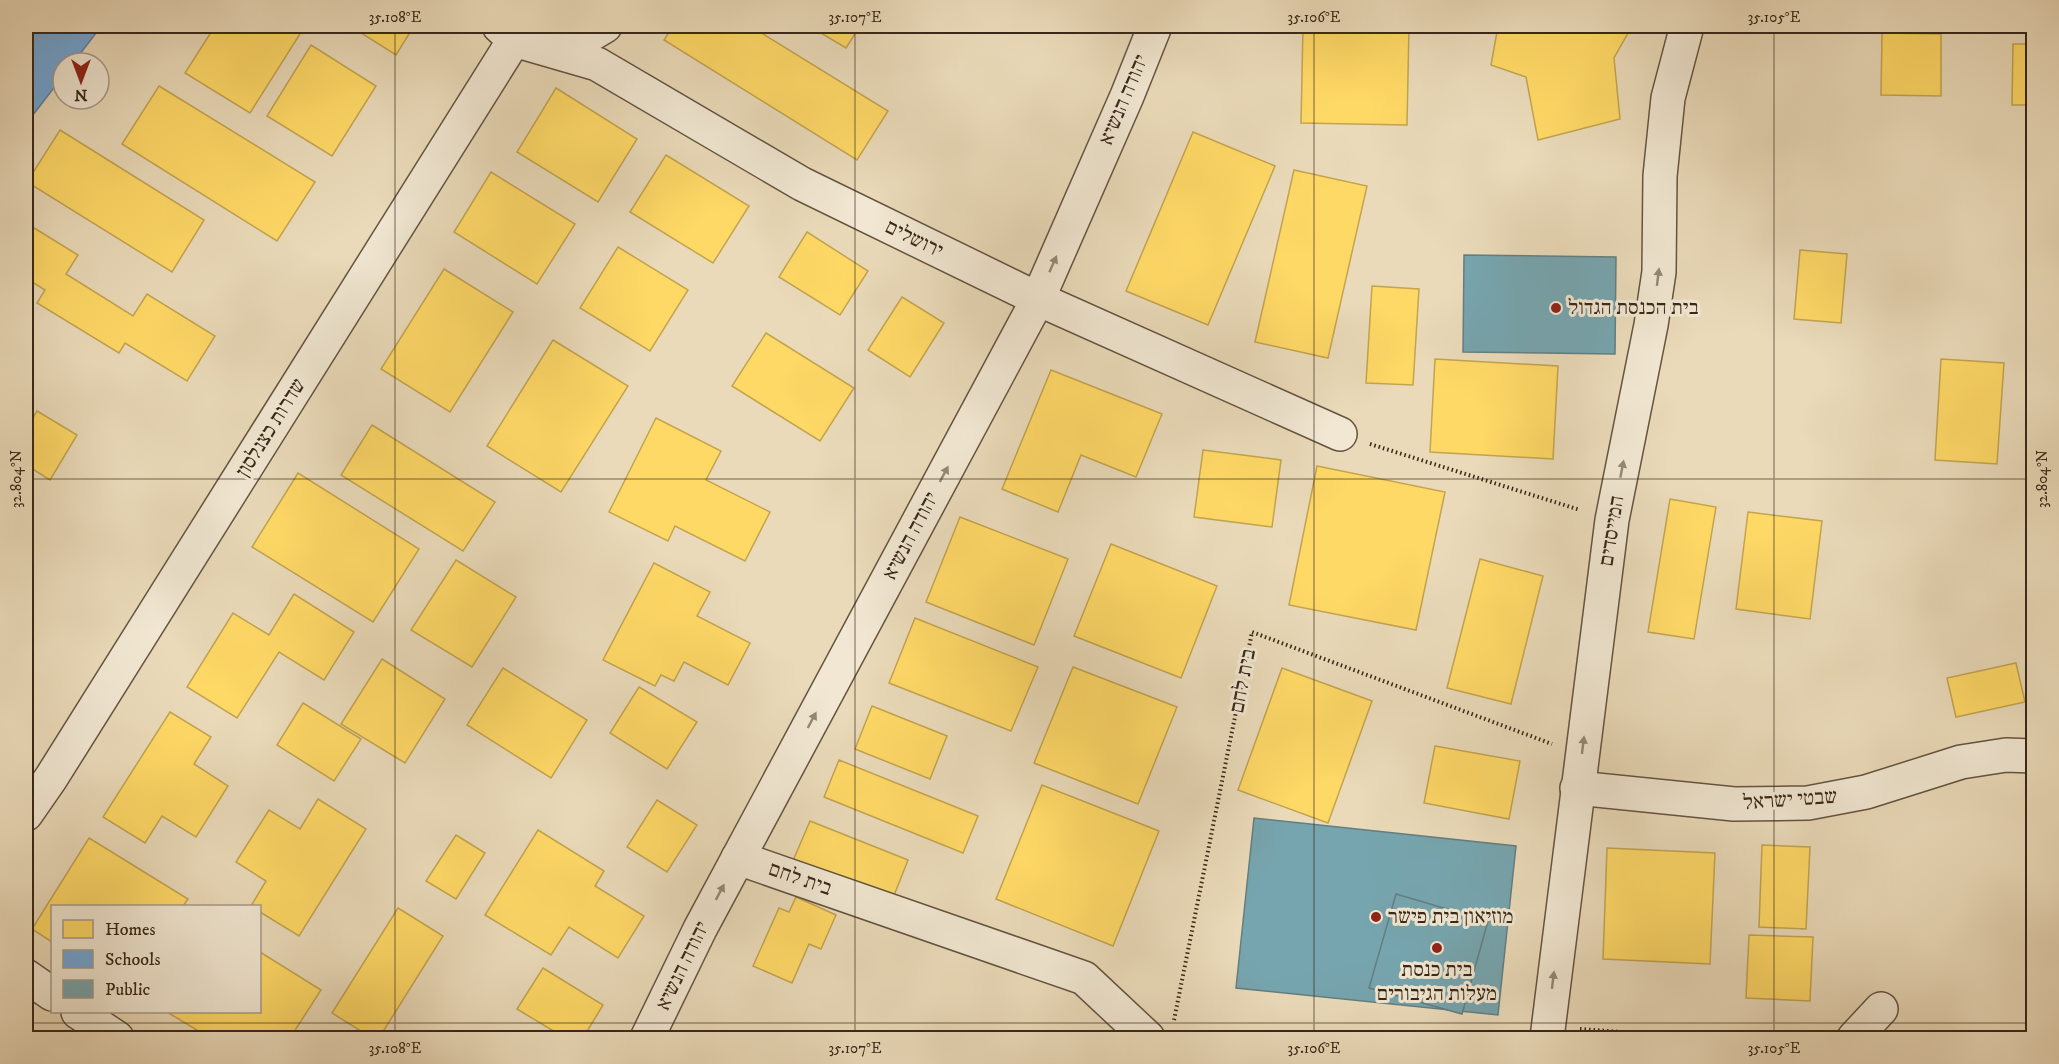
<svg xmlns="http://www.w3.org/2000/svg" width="2059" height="1064" font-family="'IM FELL DW Pica','Frank Ruhl Libre',serif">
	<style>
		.homes { fill: #ffd966; stroke: #c3a44f; stroke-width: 1.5 }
		.schools { fill: #6fa8dc; stroke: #5e81a1; stroke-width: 1.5 }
		.public { fill: #76a5af; stroke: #637f82; stroke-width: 1.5 }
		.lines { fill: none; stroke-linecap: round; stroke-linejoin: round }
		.minor-casing { stroke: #645440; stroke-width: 36 }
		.path { stroke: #382718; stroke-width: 4; stroke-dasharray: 1.5 3; stroke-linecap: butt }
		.minor { stroke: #f1e7d2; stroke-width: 33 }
		.oneway { fill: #948775 }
		.ticks { fill: none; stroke: #382718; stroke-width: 1.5; stroke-opacity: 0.45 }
		.poi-dot { fill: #8f2418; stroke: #f1e7d2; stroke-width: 2 }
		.labels { text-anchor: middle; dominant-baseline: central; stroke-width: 6; stroke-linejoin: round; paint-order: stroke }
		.street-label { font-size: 21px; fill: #382718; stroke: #f1e7d2 }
		.poi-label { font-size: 21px; fill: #382718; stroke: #f1e7d2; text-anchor: start }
		.neatline { fill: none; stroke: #382718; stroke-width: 2 }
		.ticks-label { font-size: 15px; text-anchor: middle; fill: #382718 }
	</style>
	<rect width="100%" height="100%" fill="#eadab9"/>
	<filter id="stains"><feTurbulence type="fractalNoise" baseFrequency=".00333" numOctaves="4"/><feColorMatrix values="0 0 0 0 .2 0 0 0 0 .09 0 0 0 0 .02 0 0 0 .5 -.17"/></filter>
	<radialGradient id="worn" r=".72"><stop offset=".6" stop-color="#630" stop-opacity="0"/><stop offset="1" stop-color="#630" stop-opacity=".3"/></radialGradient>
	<g class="homes">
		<polygon points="215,26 305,26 250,113 185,73"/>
		<polygon points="350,26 414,26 396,55"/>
		<polygon points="673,26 750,26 888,111 857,160 664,40"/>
		<polygon points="809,26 860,26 846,48"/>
		<polygon points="1303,26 1409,26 1407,125 1301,123"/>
		<polygon points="1498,26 1632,26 1614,58 1620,119 1538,140 1526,77 1491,65"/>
		<polygon points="1882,33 1941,34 1941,96 1881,95"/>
		<polygon points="2013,44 2034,44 2034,105 2012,105"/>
		<polygon points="311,45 376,86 332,156 267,116"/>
		<polygon points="159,86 315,182 277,241 122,144"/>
		<polygon points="556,88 637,139 598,202 517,152"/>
		<polygon points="60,130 204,220 172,272 27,182"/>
		<polygon points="1193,132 1275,166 1208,325 1126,291"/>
		<polygon points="666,155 749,206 713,263 630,212"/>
		<polygon points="1294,170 1367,186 1328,358 1255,342"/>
		<polygon points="491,172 575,224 537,284 454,232"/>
		<polygon points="26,223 78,255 66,274 133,316 147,294 215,336 187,381 125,343 119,353 37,303 45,290 26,278"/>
		<polygon points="807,232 868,271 840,315 779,277"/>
		<polygon points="618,247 688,290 650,351 580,308"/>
		<polygon points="1800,250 1847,254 1841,323 1794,319"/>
		<polygon points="444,269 513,312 450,412 381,369"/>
		<polygon points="1372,286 1419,289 1413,385 1366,383"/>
		<polygon points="902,297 944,323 910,377 868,350"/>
		<polygon points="766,333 854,388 820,441 732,386"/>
		<polygon points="553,340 628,386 561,492 487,446"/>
		<polygon points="1435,359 1558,366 1553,459 1430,452"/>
		<polygon points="1941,359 2004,363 1997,464 1935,460"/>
		<polygon points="1051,370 1162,414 1136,477 1081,455 1058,512 1002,489"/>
		<polygon points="37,411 77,435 50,480 28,466 26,470 26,429"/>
		<polygon points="656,418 721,451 706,480 770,512 745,561 675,526 668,541 609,512"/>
		<polygon points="372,425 495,502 463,551 341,475"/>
		<polygon points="1203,450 1281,460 1272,527 1194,517"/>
		<polygon points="1317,466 1445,492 1416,630 1289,605"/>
		<polygon points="298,473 419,549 373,622 252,547"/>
		<polygon points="1670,499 1716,507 1694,639 1648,632"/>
		<polygon points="1748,512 1822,521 1810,619 1736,609"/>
		<polygon points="960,517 1068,559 1034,645 926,602"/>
		<polygon points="1111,544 1217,586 1181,678 1074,636"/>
		<polygon points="1480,559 1543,576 1511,704 1447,688"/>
		<polygon points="456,560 516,597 472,667 411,630"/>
		<polygon points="654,563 710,592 697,616 750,643 728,685 684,662 674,681 661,675 655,686 603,660"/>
		<polygon points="294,594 354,632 324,680 279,652 237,718 187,687 233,613 269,635"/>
		<polygon points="915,618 1038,667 1011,731 889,683"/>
		<polygon points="382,659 445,699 405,763 341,724"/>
		<polygon points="2016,663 2025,702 1956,717 1947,678"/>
		<polygon points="1073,667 1177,707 1138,804 1034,763"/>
		<polygon points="503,668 587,720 551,778 467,725"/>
		<polygon points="1282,668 1372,701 1328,823 1238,790"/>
		<polygon points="639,687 697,722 667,769 610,733"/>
		<polygon points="303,703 361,739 334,781 277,745"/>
		<polygon points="872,706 947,736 930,779 855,749"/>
		<polygon points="170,712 211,737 194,764 228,786 196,837 162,816 145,843 103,817"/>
		<polygon points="1435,746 1520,761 1509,819 1424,803"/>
		<polygon points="839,760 978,816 963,853 824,797"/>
		<polygon points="2030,769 2034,770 2034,837 2027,837"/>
		<polygon points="1042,785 1159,831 1113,946 996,899"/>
		<polygon points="318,799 366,829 299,936 260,912 260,906 251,906 266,881 236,862 269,810 300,829"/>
		<polygon points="657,800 697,825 667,872 627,847"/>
		<polygon points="810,821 908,860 891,903 792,863"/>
		<polygon points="538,830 604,871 595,886 644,916 618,958 569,927 551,955 485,915"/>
		<polygon points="456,835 485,853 456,899 426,881"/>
		<polygon points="89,838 188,899 183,906 52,906 52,942 32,929"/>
		<polygon points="1762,845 1810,847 1806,929 1759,927"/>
		<polygon points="1607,848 1715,853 1710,964 1603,959"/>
		<polygon points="796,897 836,915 821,949 809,944 792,983 753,966 779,908 789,912"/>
		<polygon points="398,908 443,936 379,1038 372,1038 332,1013"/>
		<polygon points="1749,935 1813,937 1810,1001 1746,998"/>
		<polygon points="2032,947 2034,947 2034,1010 2026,1009"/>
		<polygon points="260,952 321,990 290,1038 210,1038 167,1012 260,1012"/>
		<polygon points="543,968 603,1005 583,1038 565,1038 517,1009"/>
	</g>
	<polygon class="schools" points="26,26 97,26 100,28 73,63 63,63 63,76 26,124"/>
	<g class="public">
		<polygon points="1464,255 1616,257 1615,354 1463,352"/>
		<polygon points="1254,818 1516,846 1498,1015 1236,988"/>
		<polygon points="1396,894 1488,921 1462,1014 1369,988"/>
	</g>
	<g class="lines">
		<defs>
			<g id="minor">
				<polyline points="499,26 514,40 597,64 802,184 1038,299 1340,434"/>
				<polyline points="543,46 573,45 605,26"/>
				<polyline points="1577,788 1734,804 1808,803 1866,792 1961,762 2006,755 2034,756"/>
				<polyline points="26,814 51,778 514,40"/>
				<polyline points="738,858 1084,978 1148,1038"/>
				<polyline points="26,976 52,994"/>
				<polyline points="78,1012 117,1038"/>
				<polyline points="647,1038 700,929 1038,299 1127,96 1155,26"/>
				<polyline points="1547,1038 1612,520 1651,325 1659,272 1660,176 1668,98 1687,26"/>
				<polyline points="1854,1038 1881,1009"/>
			</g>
		</defs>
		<use href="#minor" class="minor-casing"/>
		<g class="path">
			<polyline points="1370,444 1580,510"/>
			<polyline points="1174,1020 1252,632 1552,744"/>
			<polyline points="1580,1029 1705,1038"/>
		</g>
		<use href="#minor" class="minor"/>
	</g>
	<defs><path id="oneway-solid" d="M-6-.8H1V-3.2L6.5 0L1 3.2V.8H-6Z" transform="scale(1.5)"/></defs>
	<g class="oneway">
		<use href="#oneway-solid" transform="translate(1053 264) rotate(-66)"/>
		<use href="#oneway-solid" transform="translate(1658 277) rotate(-83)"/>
		<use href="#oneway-solid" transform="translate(1622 469) rotate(-79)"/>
		<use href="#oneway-solid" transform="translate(944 474) rotate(-62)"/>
		<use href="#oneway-solid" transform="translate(812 720) rotate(-62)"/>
		<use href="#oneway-solid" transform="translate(1583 745) rotate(-83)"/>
		<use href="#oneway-solid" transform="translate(720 892) rotate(-62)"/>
		<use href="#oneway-solid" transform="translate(1553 980) rotate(-83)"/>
	</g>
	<path class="ticks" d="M395,26V1038M855,26V1038M1314,26V1038M1774,26V1038M26,479H2034M26,1023H2034"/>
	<g class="poi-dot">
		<circle cx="1556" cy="308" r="6"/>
		<circle cx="1376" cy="917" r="6"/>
		<circle cx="1437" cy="948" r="6"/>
	</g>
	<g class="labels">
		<g class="street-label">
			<text transform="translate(1124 100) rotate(-67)">יהודה הנשיא</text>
			<text transform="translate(914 239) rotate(26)">ירושלים</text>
			<text transform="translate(271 428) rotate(-58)">שדרות כצנלסון</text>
			<text transform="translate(1612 531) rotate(-81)">המייסדים</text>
			<text transform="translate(911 536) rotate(-62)">יהודה הנשיא</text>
			<text transform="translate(1243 681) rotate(-79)">בית לחם</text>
			<text transform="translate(1790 800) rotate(-4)">שבטי ישראל</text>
			<text transform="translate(800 879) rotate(19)">בית לחם</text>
			<text transform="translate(683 966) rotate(-64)">יהודה הנשיא</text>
		</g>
		<g class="poi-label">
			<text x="1568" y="308">בית הכנסת הגדול</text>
			<text x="1388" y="917">מוזיאון בית פישר</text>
			<text x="1437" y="970" text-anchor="middle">בית כנסת<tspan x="1437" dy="24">מעלות הגיבורים</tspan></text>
		</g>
	</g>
	<rect width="2059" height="1064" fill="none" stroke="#eadab9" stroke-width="66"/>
	<rect x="51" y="905" width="210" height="108" fill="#f1e7d2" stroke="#a79a88" stroke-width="1.5"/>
	<rect x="63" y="920" width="30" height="18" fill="#ffd966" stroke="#a79a88" stroke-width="1.5"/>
	<text x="105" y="935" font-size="18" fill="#382718">Homes</text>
	<rect x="63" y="950" width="30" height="18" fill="#6fa8dc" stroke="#a79a88" stroke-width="1.5"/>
	<text x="105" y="965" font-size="18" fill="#382718">Schools</text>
	<rect x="63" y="980" width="30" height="18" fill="#76a5af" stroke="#a79a88" stroke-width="1.5"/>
	<text x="105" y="995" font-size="18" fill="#382718">Public</text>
	<g transform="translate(81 81) rotate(180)"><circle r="28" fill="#f1e7d2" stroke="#a79a88" stroke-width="1.5"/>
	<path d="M0-4.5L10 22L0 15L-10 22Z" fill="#8f2418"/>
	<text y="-9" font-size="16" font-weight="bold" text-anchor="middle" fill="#382718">N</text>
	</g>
	<rect x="33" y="33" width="1993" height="998" class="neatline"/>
	<g class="ticks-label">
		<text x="395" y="22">35.108°E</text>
		<text x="855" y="22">35.107°E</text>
		<text x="1314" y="22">35.106°E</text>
		<text x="1774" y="22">35.105°E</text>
		<text transform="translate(2042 479) rotate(-90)" y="5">32.804°N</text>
		<text transform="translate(16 479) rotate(-90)" y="5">32.804°N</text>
		<text x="395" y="1053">35.108°E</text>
		<text x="855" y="1053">35.107°E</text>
		<text x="1314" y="1053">35.106°E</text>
		<text x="1774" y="1053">35.105°E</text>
	</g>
	<rect width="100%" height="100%" filter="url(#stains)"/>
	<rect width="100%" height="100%" fill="url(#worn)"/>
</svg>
